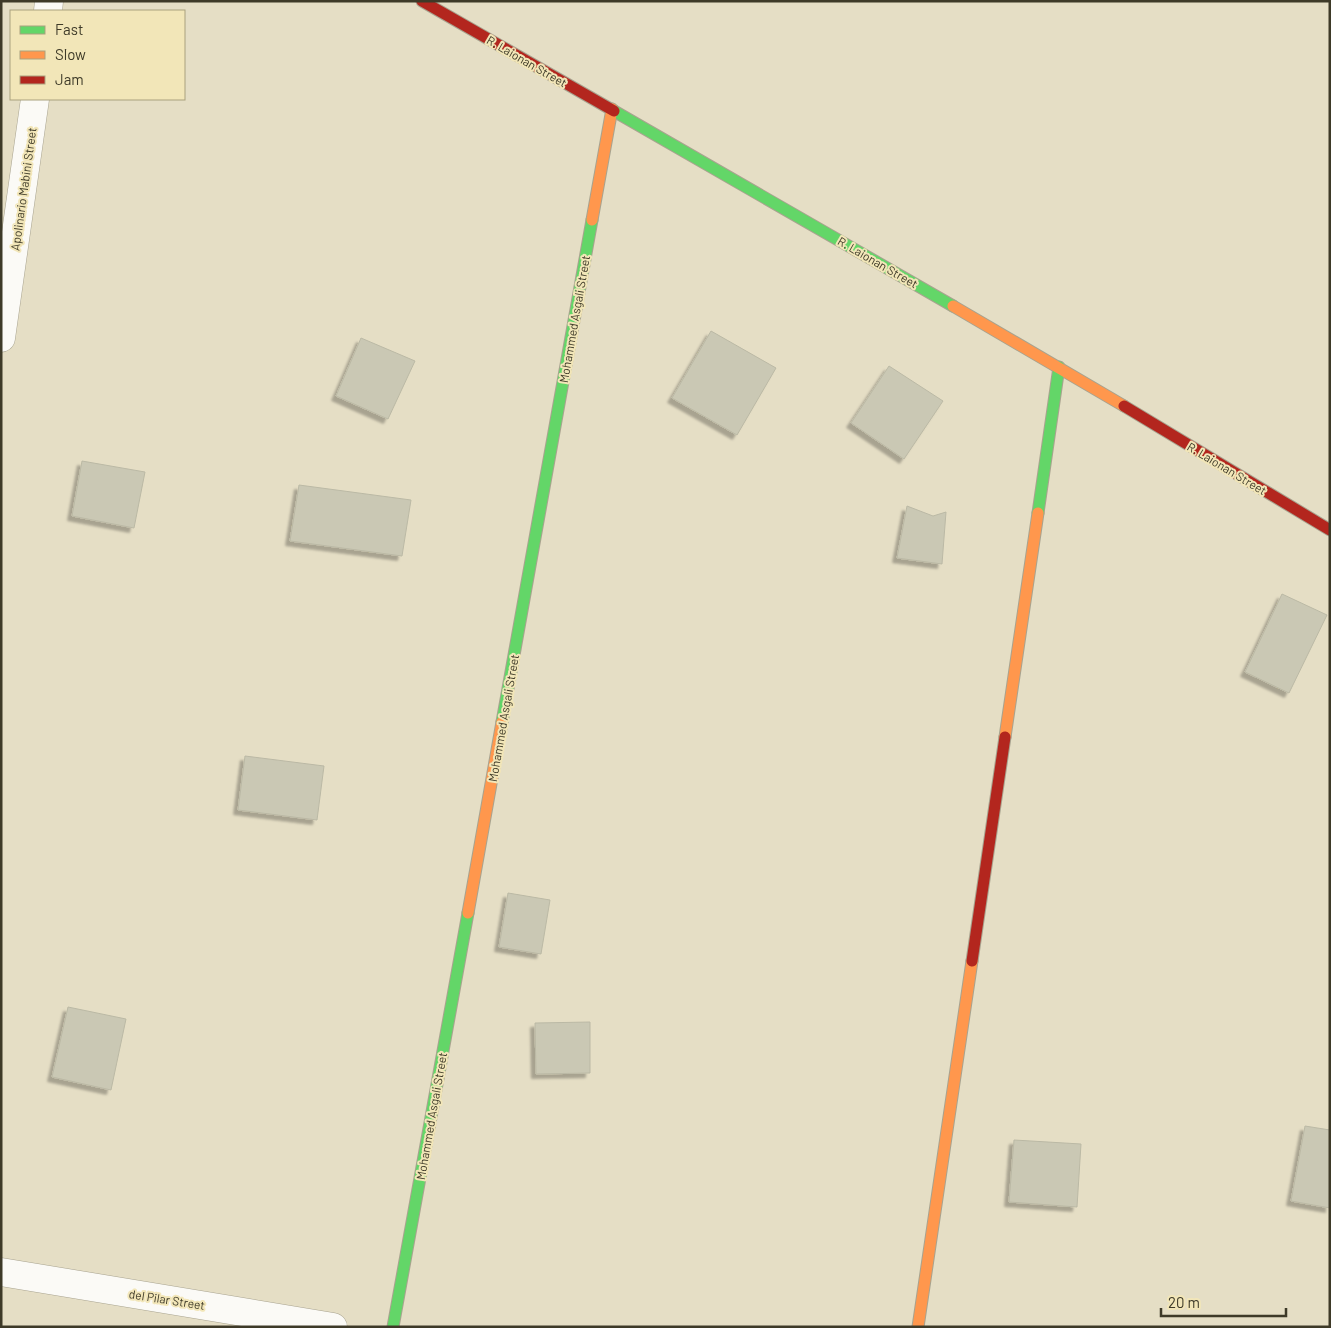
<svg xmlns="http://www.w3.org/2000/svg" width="1331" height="1328" font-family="Barlow,sans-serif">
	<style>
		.building { fill: #cac8b4; stroke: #bbb9a5; filter: url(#shadow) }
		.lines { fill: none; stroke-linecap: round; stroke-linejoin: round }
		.street-casing { stroke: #a8a38f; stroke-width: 29 }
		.fast-casing { stroke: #a8a38f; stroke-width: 13 }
		.slow-casing { stroke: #a8a38f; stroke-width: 13 }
		.jam-casing { stroke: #a8a38f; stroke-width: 13 }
		.street { stroke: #fbfaf6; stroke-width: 28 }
		.fast { stroke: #63d668; stroke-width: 11 }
		.slow { stroke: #ff974d; stroke-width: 11 }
		.jam { stroke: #b3261e; stroke-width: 11 }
		.labels { text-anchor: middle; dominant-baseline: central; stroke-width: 4; stroke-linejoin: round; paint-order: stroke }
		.street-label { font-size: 12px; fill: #3e3a28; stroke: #f2e6b8 }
	</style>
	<defs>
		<filter id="shadow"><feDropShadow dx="-4.5" dy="4.5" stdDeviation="1" flood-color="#0004"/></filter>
	</defs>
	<rect width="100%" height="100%" fill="#e5dec5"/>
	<g class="building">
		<polygon points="711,331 776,368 737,435 672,398"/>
		<polygon points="361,338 415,361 388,419 336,396"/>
		<polygon points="889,366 943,401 904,459 851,423"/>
		<polygon points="82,461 145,472 134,528 72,516"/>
		<polygon points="299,485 411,500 402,556 290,541"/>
		<polygon points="907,506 933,516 946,512 942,564 897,558"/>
		<polygon points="1282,594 1327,615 1289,693 1245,672"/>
		<polygon points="245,756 324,766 317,820 238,810"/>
		<polygon points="508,893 550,900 541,954 499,947"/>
		<polygon points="68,1007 126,1019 111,1090 52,1077"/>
		<polygon points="590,1022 590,1073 536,1074 535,1023"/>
		<polygon points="1305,1126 1330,1130 1330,1208 1291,1201"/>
		<polygon points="1014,1140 1081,1144 1077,1207 1009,1202"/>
	</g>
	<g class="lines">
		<defs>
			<g id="street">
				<polyline points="48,11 49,1"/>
				<polyline points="1,338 35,99"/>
				<polyline points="1,1272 333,1327"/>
			</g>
			<g id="fast">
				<polyline points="614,111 953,306"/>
				<polyline points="1038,513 1059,367"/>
				<polyline points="502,722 592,220"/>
				<polyline points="393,1327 468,913"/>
			</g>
			<g id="slow">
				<polyline points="592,220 612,109"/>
				<polyline points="953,306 1124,406"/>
				<polyline points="1005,737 1038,513"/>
				<polyline points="468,913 502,722"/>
				<polyline points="918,1327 972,961"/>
			</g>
			<g id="jam">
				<polyline points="422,1 614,111"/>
				<polyline points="1124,406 1330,530"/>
				<polyline points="972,961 1005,737"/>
			</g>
		</defs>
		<use href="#street" class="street-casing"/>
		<use href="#fast" class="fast-casing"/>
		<use href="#slow" class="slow-casing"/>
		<use href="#jam" class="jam-casing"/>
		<use href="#street" class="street"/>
		<use href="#fast" class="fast"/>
		<use href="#slow" class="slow"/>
		<use href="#jam" class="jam"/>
	</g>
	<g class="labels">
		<g class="street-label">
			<text transform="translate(527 61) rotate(30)">R. Laionan Street</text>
			<text transform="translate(23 189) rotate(-82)">Apolinario Mabini Street</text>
			<text transform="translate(878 262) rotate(30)">R. Laionan Street</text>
			<text transform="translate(574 319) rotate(-80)">Mohammed Asgali Street</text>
			<text transform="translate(1227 468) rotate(31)">R. Laionan Street</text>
			<text transform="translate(503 718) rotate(-80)">Mohammed Asgali Street</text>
			<text transform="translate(431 1116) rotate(-80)">Mohammed Asgali Street</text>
			<text transform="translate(167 1299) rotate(9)">del Pilar Street</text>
		</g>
	</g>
	<rect width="1331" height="1328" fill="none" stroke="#3e3a28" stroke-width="5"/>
	<rect x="10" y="10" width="175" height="90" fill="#f2e6b8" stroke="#aaa17e"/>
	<rect x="20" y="26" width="25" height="8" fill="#63d668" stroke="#aaa17e"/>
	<text x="55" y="35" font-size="15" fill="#3e3a28">Fast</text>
	<rect x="20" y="51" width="25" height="8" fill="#ff974d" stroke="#aaa17e"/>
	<text x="55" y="60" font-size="15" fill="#3e3a28">Slow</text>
	<rect x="20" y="76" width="25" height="8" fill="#b3261e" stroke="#aaa17e"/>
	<text x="55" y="85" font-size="15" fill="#3e3a28">Jam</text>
	<path d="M1161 1308v8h125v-8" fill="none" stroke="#3e3a28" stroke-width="2.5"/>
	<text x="1168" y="1308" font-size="15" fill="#3e3a28" stroke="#f2e6b8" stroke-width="4" paint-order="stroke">20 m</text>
</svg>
